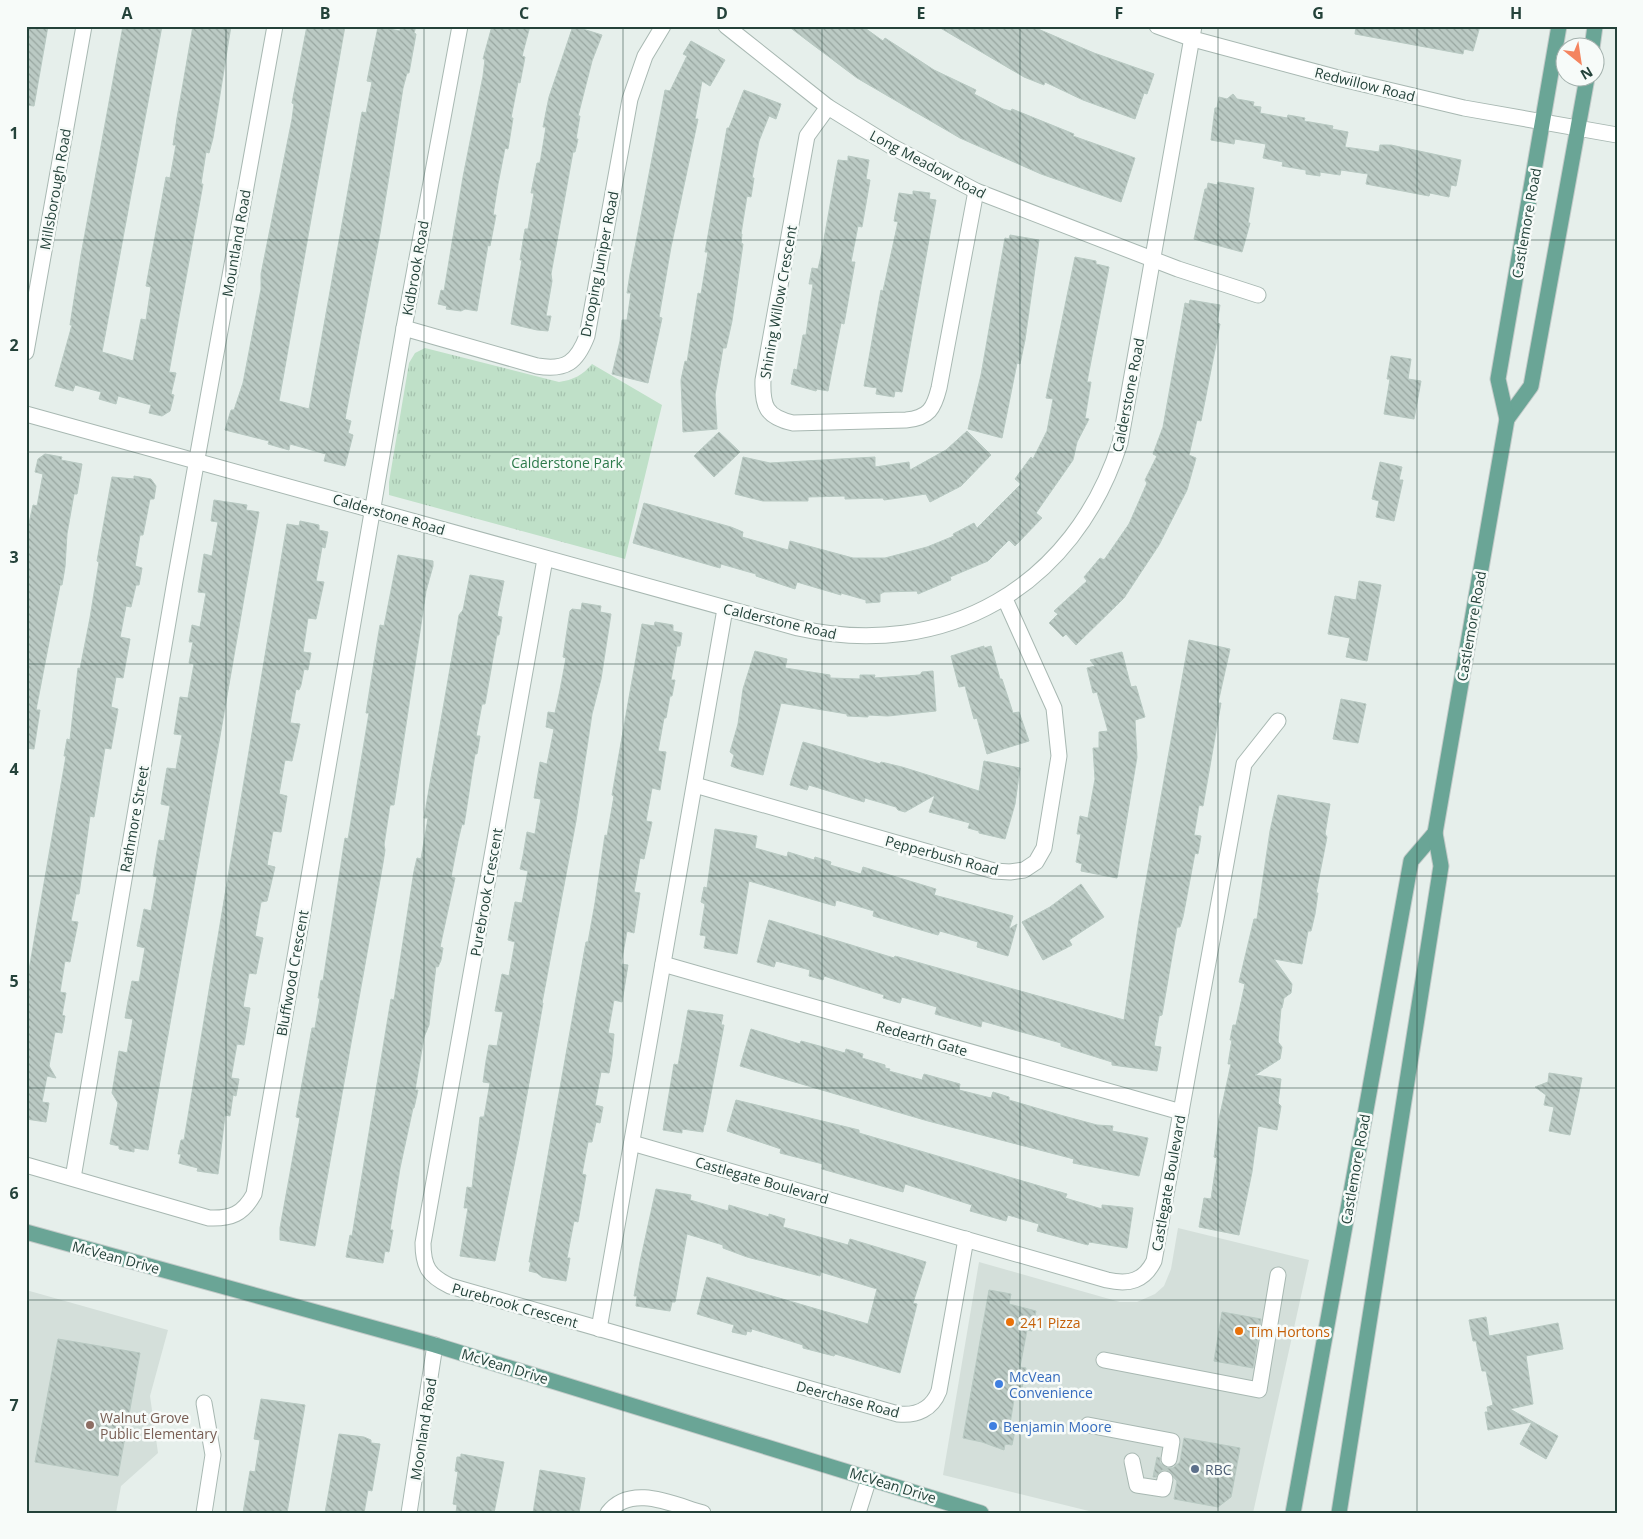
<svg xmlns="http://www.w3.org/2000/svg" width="1643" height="1539" font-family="'Open Sans',sans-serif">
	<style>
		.built { fill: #d4dfda }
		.park { fill: url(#park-tufts) }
		.building { fill: url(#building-back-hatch); stroke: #b8c9c2 }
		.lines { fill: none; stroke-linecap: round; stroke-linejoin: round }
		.minor-casing { stroke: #a8b8b2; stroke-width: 17 }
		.major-casing { stroke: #c2cac8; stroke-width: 17 }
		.minor { stroke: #fff; stroke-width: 15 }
		.major { stroke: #6aa596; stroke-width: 15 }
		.grid { fill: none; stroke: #24423a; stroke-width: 1; stroke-opacity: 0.55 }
		.food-dot { fill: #e8710a; stroke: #f7fbf9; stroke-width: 2 }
		.shop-dot { fill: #3f7fe0; stroke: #f7fbf9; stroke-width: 2 }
		.education-dot { fill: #8d6e63; stroke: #f7fbf9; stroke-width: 2 }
		.service-dot { fill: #5c6f8a; stroke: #f7fbf9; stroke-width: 2 }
		.labels { text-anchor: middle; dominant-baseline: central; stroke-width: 5; stroke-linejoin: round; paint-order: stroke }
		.street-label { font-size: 14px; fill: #24423a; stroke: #f7fbf9 }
		.park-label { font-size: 14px; fill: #2d7a4b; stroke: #f7fbf9 }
		.food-label { font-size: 14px; fill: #c56008; stroke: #f7fbf9; text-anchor: start }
		.shop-label { font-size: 14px; fill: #366cbe; stroke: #f7fbf9; text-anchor: start }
		.education-label { font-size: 14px; fill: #785e54; stroke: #f7fbf9; text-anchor: start }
		.service-label { font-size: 14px; fill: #4e5e75; stroke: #f7fbf9; text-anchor: start }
		.neatline { fill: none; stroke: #24423a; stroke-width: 2 }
		.grid-label { font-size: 16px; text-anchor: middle; font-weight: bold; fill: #24423a }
	</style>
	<defs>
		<pattern id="park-tufts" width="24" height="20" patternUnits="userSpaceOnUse" patternTransform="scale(1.25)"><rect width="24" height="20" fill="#bfe0c8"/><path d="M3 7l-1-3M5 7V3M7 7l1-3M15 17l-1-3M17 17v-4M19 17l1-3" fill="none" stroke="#a4c1ad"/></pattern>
		<pattern id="building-back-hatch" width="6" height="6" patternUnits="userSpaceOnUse" patternTransform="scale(1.25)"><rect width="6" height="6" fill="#bbcac4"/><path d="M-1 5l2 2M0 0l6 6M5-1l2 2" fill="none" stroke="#98a6a0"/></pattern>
	</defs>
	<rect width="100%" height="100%" fill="#e6efeb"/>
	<g class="built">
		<polygon points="1178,1228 1309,1260 1253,1513 1097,1513 943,1475 979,1262 1120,1302 1137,1302 1155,1294 1164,1286 1171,1269"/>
		<polygon points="26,1290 168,1330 150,1396 158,1453 121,1486 116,1513 26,1513"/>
	</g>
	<path class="park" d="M425,348L559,382C573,380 583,375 592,364L662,405L625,559L389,495V482L409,363L415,353Z"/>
	<g class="building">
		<polygon points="26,26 48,26 34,106 26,105"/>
		<polygon points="123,26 162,26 102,352 133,361 141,319 146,320 151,287 146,286 166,177 170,178 176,145 173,145 177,118 193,26 231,26 213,138 209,153 206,152 201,184 203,184 169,372 176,373 171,394 174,395 170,411 162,416 149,413 151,405 118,396 116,404 99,399 101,392 75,385 73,391 55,386 72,325 70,325 81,255"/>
		<polygon points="307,26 345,26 279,401 309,409 362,112 366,113 372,82 367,81 378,27 400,31 401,26 416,26 414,33 416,34 409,73 407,73 403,88 380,233 345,419 351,421 348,433 353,435 345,466 324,461 326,454 290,444 289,450 268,444 269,441 225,430 231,410 234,410 243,383 261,289 261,274 292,119 294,104 292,103"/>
		<polygon points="492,26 530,26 522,56 525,57 520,83 518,82 511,118 513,118 508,149 505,148 498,184 493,215 496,215 490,246 488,245 477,311 465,309 461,311 446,309 447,306 438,304 441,290 444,291 463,177 483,76 485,59 483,59"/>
		<polygon points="573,26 602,35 592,61 578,116 580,116 576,139 578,139 575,152 573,152 551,274 552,281 546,316 551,316 548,331 537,330 511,324 522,260 520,260 525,229 528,229 534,193 531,193 537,163 540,163 546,127 543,127 549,97"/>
		<polygon points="788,26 862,26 883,41 885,38 934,70 976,90 974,94 1003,109 1011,111 1012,109 1074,134 1073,136 1135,158 1121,202 1041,174 960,138 857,78"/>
		<polygon points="937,26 1031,26 1094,53 1154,74 1147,94 1144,93 1135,119 1083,100 1045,82 1044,85 1024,77"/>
		<polygon points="1356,26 1480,26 1473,51 1464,49 1463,54 1355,34"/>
		<polygon points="691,41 725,60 710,86 702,81 695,119 698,119 671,247 659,317 662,318 648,383 612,374 620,341 622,320 627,320 631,293 627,293 630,274 665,90 670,91 687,56 683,54"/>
		<polygon points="744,90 781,104 776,119 769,116 759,141 752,178 754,178 751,197 747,196 741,234 742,234 741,243 743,244 732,321 726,348 723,348 715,395 717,429 683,432 681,380 685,361 687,362 698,293 701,294 708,252 705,252 727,128 729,128"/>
		<polygon points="1233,94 1237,99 1254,102 1253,106 1261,107 1260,113 1287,118 1288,115 1305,118 1304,121 1333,126 1332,129 1348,132 1345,147 1379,152 1380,145 1391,145 1461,160 1456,186 1451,185 1449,197 1430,193 1429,196 1366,184 1368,174 1341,170 1340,175 1320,172 1320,176 1306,174 1306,170 1282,166 1283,162 1263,158 1266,144 1235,139 1234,144 1211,140 1215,108 1217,108 1219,97 1227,99"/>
		<polygon points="848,156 869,160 866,179 870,180 862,227 858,226 851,262 855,262 844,324 841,323 828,391 817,389 816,391 791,384 794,369 797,370 803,335 806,335 813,284 809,284 812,268 818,269 821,256 838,160 848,161"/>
		<polygon points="1218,182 1254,188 1248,223 1250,223 1242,252 1194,239 1205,189 1207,189 1208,183 1217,185"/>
		<polygon points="913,191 930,193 929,199 936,200 902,392 895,391 894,397 876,394 877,388 864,386 881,290 883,291 898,222 894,221 899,193 913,195"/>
		<polygon points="1010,235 1039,240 1025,340 1020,364 1017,363 1002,438 968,429 981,375 1005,238 1009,239"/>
		<polygon points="1075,257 1096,261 1096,264 1109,267 1087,382 1091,382 1085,418 1089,419 1077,442 1073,460 1036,513 1042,518 1015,546 1009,540 988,561 950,577 951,580 918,594 917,591 884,592 880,594 880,602 866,603 866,600 841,593 841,595 797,582 795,589 756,576 756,574 721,564 720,568 633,543 644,503 731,527 743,532 742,537 788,550 790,541 853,558 885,558 927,547 954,536 953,534 974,523 977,528 1021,484 1015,479 1031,457 1033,459 1047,431 1053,399 1046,398"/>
		<polygon points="1190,300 1220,305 1217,323 1220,324 1201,421 1197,420 1189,455 1196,458 1187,490 1159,545 1124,598 1076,645 1066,634 1063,637 1049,623 1058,614 1054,611 1087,581 1084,577 1100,558 1104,560 1129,524 1147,483 1145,480 1157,456 1153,454 1163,427 1185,303 1189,304"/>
		<polygon points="1391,356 1411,359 1408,379 1421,381 1414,419 1384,414 1390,379 1387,379"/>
		<polygon points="967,431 991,455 961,486 930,502 926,494 884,500 883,498 845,499 845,496 808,497 808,501 763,501 735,494 743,457 770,463 875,457 875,467 909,462 910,470 946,450"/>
		<polygon points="719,432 740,452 714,477 694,456"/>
		<polygon points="45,454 62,457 61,460 82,464 77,494 74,494 67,534 65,567 62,585 60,585 36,710 40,710 34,749 26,748 26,563 29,546 26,545 26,527 28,528 33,505 37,506 43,474 35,472 38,459"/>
		<polygon points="1380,462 1402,467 1399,480 1403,480 1394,521 1376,517 1379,501 1372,499"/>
		<polygon points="134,476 151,479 156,486 154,499 150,499 143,535 140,535 135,566 142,568 139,585 136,585 131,607 126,606 120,637 130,639 123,678 116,677 111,707 118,709 111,749 105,748 94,817 90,816 79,894 76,894 71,921 78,922 70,962 65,961 60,992 66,993 62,1015 65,1016 62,1033 55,1032 49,1066 56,1078 47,1076 42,1102 49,1103 46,1122 26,1119 26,995 29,970 66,756 64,756 67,739 70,740 78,668 80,669 90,618 99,562 97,561 112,477 134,479"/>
		<polygon points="214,500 247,505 246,510 259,512 148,1150 134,1148 134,1152 119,1149 119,1146 110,1144 118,1103 112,1093 119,1051 127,1053 133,1019 125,1018 128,1001 132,981 139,982 145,948 137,946 144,909 151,911 157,877 153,876 159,840 164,841 170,806 161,804 164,785 167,768 176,769 182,735 174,734 180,697 188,698 194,664 189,663 193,642 189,642 192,625 200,627 206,593 198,592 204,554 212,556 218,522 211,521"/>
		<polygon points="300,521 319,525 319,530 328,532 325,548 322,547 316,581 324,582 316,619 308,618 303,652 311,653 308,670 304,669 301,685 299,690 296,689 290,723 300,724 292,761 285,760 279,794 287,796 281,832 273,831 267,865 275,867 267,901 261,902 255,936 263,938 256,974 249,973 243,1007 250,1008 244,1045 237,1044 231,1078 239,1079 236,1096 233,1095 230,1116 225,1115 218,1174 197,1171 198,1168 182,1164 179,1163 181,1154 178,1154 181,1140 184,1140 287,524 299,526"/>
		<polygon points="398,555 433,561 433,566 426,591 394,805 390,805 384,845 385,850 383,863 315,1246 280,1240 280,1228 300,1118 296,1117 312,1028 315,1028 320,998 318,998 321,980 323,981 345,838 348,839 369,713 366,713 377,643 380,625 384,626"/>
		<polygon points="470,575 504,581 497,616 502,617 499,635 497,635 485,704 482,704 476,736 480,736 477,754 475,754 464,825 462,824 458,841 451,877 455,878 440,947 443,948 441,960 438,967 436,966 429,1025 424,1037 415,1090 418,1090 414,1108 413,1108 400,1168 390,1230 393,1230 389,1252 385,1251 383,1263 346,1257 350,1235 352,1236 391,999 394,1000 414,871 417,858 421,859 428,818 424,818 457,628 459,615 463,610"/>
		<polygon points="1359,581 1381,585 1367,661 1346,657 1350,638 1328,634 1335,596 1356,600"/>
		<polygon points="582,603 601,606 600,612 611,614 601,679 592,714 576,821 542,1003 543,1003 519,1140 495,1261 460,1256 468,1208 464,1208 467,1187 472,1188 480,1117 484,1117 490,1083 483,1082 486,1061 489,1045 497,1046 503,1012 495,1011 502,974 509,976 515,942 508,940 515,902 522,903 528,871 520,869 523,856 527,832 535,834 541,799 534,798 540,762 547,764 554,729 546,727 548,712 555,713 560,690 566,658 563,657 570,611 572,609 581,610"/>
		<polygon points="655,622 673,625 673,631 682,633 680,646 677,646 671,680 675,680 672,696 670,696 666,718 664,718 658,751 666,752 660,790 652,788 646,821 652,822 644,859 640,858 634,892 640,893 634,933 627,931 621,964 628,965 622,1002 614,1000 608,1033 614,1034 612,1056 609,1073 601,1072 595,1105 603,1107 600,1123 596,1122 592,1142 588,1142 582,1174 586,1175 578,1222 574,1221 567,1258 570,1258 566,1281 542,1277 537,1273 529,1271 531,1262 529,1262 586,942 588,942 595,903 605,835 607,836 614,796 612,795 618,760 642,624 654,626"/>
		<polygon points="1189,640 1230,649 1218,703 1221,703 1203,806 1199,805 1194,835 1201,836 1198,854 1195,853 1183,917 1180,927 1177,927 1162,1015 1159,1016 1154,1046 1161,1047 1157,1071 1112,1065 1112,1062 1061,1046 1061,1043 982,1021 981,1027 935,1014 937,1007 902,997 900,1003 883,998 884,995 824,976 823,980 809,976 810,970 776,961 774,967 757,962 769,920 894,958 895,956 1124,1020 1139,920"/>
		<polygon points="984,646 984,648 991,646 1000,679 1002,679 1013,713 1019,712 1029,741 987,754 977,718 974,719 965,686 959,687 951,656"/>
		<polygon points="755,651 787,659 785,668 830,675 830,678 860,679 860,675 875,675 874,678 920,675 922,672 933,671 936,711 888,716 868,715 868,717 847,716 847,714 781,703 763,775 739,769 731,766 734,755 730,752 738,724 743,689"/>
		<polygon points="1122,652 1131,687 1136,686 1145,717 1135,720 1137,757 1117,878 1081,871 1082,864 1076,862 1081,834 1077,834 1080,816 1088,818 1095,779 1093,748 1099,748 1099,732 1108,731 1097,692 1093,693 1087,668 1095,666 1090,660"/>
		<polygon points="1341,699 1366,704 1358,743 1333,739"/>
		<polygon points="803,742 880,764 881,762 902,767 979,791 984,761 1020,768 1015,804 1005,839 979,833 979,831 968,828 970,823 929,812 935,795 905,812 898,810 896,807 865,798 864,802 809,785 807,790 790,785"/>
		<polygon points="1278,795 1330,804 1325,834 1327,837 1316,893 1318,893 1315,914 1311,931 1308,931 1302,964 1274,959 1292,984 1291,993 1284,998 1282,1008 1281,1008 1278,1042 1282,1047 1280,1059 1255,1075 1281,1079 1278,1103 1281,1106 1277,1130 1258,1126 1252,1172 1239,1235 1199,1227 1204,1198 1211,1199 1217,1158 1214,1157 1219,1119 1231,1064 1228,1064 1232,1040 1230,1040 1233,1025 1236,1025 1245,984 1239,982 1254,919 1257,919 1270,831"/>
		<polygon points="715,829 757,836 755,848 787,857 788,852 814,860 815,857 831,862 830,865 861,874 863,867 936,889 934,895 1013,916 1009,929 1017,924 1008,956 977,947 978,942 940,931 938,935 873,916 874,911 836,900 835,906 749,881 737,954 704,948 706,936 700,935 705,904 701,902 704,887 707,888"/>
		<polygon points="1081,884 1104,917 1069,940 1072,945 1043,960 1022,922 1050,907"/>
		<polygon points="688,1010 723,1015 721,1025 724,1025 705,1125 704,1125 703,1132 682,1129 682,1133 663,1130 674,1064 678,1065"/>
		<polygon points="751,1029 800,1044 801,1041 845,1053 846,1049 863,1054 862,1058 885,1065 885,1068 890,1069 889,1071 922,1080 924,1074 960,1084 959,1090 991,1098 993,1092 1009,1097 1009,1100 1060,1115 1097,1125 1113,1126 1112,1131 1148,1138 1139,1176 1073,1163 1074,1159 928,1121 740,1066"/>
		<polygon points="1549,1073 1582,1078 1570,1135 1549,1131 1554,1107 1544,1105 1546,1095 1535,1087 1548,1082"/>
		<polygon points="736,1100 859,1130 859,1133 1067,1194 1065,1198 1102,1209 1102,1205 1133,1208 1127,1248 1089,1242 1088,1245 1037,1231 1039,1224 1008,1215 1006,1221 970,1211 972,1205 905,1184 903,1192 822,1169 823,1164 780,1153 781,1149 727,1131"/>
		<polygon points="656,1189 691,1195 690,1200 728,1211 729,1205 769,1217 769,1214 785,1219 783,1227 848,1245 850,1239 926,1262 913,1303 917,1304 900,1373 835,1354 834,1356 803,1348 803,1345 752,1329 751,1332 747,1331 746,1335 732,1332 734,1325 697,1314 707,1277 868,1324 877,1289 821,1272 820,1276 747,1257 723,1248 723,1245 687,1234 675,1302 672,1302 670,1311 636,1306 637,1296 634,1296 640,1262"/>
		<polygon points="989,1290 1011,1294 1009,1304 1036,1311 1032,1331 1027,1330 1020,1367 1026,1368 1022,1388 1016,1387 1010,1424 1016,1426 1012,1445 1005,1444 1004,1450 982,1442 963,1438"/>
		<polygon points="1222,1312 1261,1319 1253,1368 1214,1361"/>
		<polygon points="1486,1317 1489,1336 1558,1323 1563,1349 1526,1356 1533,1404 1510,1409 1558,1436 1546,1459 1520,1444 1532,1422 1488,1430 1485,1412 1488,1412 1487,1407 1493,1405 1486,1371 1482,1371 1476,1341 1473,1341 1469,1320"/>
		<polygon points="58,1339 140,1353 118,1476 35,1462"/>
		<polygon points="261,1399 305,1405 287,1513 243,1513 250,1471 255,1472 260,1440 254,1439"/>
		<polygon points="339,1434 364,1437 371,1440 371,1443 380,1444 372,1491 368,1490 364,1513 325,1513"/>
		<polygon points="1184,1438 1240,1448 1231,1497 1218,1507 1174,1499 1177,1481 1167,1470 1162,1470 1156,1477 1153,1477 1157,1457 1160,1458 1160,1463 1167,1468 1173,1468 1180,1462"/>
		<polygon points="461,1454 504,1462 494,1513 456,1513 457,1505 453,1504 458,1472 455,1471 457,1457 461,1457"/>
		<polygon points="540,1470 585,1478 579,1513 533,1513"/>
	</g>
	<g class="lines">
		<defs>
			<g id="minor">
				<polyline points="726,26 828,107 891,146 976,191 1178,269 1258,295"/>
				<polyline points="1157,26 1193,39 1342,79 1464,108 1617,135"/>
				<path d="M828,107L807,136L763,380C762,406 766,417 793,423L906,420C929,418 934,408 939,388L976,191"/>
				<path d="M404,328L537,366C566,371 577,362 587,336L630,99L645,56L663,26"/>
				<polyline points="26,352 84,26"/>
				<path d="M26,414L798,628C945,661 1074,587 1120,443L1194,26"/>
				<path d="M545,559L423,1243C423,1267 429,1276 450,1286L898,1414C917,1416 932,1409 939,1391L966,1239"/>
				<polyline points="695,785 994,871 1010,872 1024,870 1036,862 1044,848 1059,756 1054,708 1005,599"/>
				<polyline points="663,964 1181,1112"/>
				<path d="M632,1143L1107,1280C1129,1285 1144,1281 1154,1261L1244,764L1278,721"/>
				<path d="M26,1165L209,1218C231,1219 243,1214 254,1194L404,328L460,26"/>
				<polyline points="73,1178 175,581 275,26"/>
				<polyline points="599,1329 725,609"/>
				<polyline points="1104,1360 1259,1390 1278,1275"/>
				<polyline points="1088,1425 1172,1441 1169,1459"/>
				<polyline points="1132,1461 1137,1485 1163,1489 1165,1479"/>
				<polyline points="204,1513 213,1455 204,1403"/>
				<polyline points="409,1513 435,1345"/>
				<path d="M608,1513C631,1483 674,1505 703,1513"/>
				<polyline points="858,1513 869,1478"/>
			</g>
			<g id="major">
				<polyline points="1592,48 1595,26"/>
				<polyline points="1507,419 1531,386 1587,78"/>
				<polyline points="26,1232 435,1345 981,1513"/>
				<polyline points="1293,1513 1411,861 1435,833"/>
				<polyline points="1339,1513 1441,866 1435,833 1507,419 1498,379 1559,26"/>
			</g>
		</defs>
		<use href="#minor" class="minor-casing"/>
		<use href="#major" class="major-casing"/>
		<use href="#minor" class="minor"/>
		<use href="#major" class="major"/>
	</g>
	<path class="grid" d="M226,26V1513M424,26V1513M623,26V1513M822,26V1513M1020,26V1513M1218,26V1513M1417,26V1513M26,240H1617M26,452H1617M26,664H1617M26,876H1617M26,1088H1617M26,1300H1617"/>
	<g class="food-dot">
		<circle cx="1010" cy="1322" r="5"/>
		<circle cx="1239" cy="1331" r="5"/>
	</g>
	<g class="shop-dot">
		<circle cx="999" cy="1384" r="5"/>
		<circle cx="993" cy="1426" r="5"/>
	</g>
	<circle class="education-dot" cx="90" cy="1425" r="5"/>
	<circle class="service-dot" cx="1195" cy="1469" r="5"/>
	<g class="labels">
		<g class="street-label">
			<text transform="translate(1365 84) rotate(14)">Redwillow Road</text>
			<text transform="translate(928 164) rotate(28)">Long Meadow Road</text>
			<text transform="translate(55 189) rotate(-80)">Millsborough Road</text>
			<text transform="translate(1526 223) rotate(-80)">Castlemore Road</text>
			<text transform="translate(236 243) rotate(-80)">Mountland Road</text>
			<text transform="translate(599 264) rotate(-79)">Drooping Juniper Road</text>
			<text transform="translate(415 268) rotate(-80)">Kidbrook Road</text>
			<text transform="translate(778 302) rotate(-80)">Shining Willow Crescent</text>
			<text transform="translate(1128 395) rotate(-79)">Calderstone Road</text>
			<text transform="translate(389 514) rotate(16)">Calderstone Road</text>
			<text transform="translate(780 621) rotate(13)">Calderstone Road</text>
			<text transform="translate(1471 626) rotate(-80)">Castlemore Road</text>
			<text transform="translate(134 819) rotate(-80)">Rathmore Street</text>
			<text transform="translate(942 855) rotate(15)">Pepperbush Road</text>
			<text transform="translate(486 892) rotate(-80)">Purebrook Crescent</text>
			<text transform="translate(292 973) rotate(-80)">Bluffwood Crescent</text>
			<text transform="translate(922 1038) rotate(16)">Redearth Gate</text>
			<text transform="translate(1355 1169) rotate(-80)">Castlemore Road</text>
			<text transform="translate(762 1180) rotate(16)">Castlegate Boulevard</text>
			<text transform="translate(1168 1183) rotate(-80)">Castlegate Boulevard</text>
			<text transform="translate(116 1257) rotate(15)">McVean Drive</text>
			<text transform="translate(515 1305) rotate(16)">Purebrook Crescent</text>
			<text transform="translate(505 1366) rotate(17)">McVean Drive</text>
			<text transform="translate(848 1399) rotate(15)">Deerchase Road</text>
			<text transform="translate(423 1429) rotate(-81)">Moonland Road</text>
			<text transform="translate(893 1485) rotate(17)">McVean Drive</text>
		</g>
		<g class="park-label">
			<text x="567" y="462">Calderstone Park</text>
		</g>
		<g class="food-label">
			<text x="1020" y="1322">241 Pizza</text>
			<text x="1249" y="1331">Tim Hortons</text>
		</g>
		<g class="shop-label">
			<text x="1009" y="1376">McVean<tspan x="1009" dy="16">Convenience</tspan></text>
			<text x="1003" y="1426">Benjamin Moore</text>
		</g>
		<g class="education-label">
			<text x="100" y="1417">Walnut Grove<tspan x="100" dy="16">Public Elementary</tspan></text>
		</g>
		<g class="service-label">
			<text x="1205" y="1469">RBC</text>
		</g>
	</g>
	<rect width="1643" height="1539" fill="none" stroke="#f7fbf9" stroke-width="55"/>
	<g transform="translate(1580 62) rotate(150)"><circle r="24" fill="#f7fbf9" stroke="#a3b1ad"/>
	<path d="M0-4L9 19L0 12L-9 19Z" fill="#f4845f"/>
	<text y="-8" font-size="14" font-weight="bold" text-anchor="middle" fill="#24423a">N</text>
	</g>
	<rect x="28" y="28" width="1588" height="1484" class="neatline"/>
	<g class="grid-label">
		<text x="127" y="19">A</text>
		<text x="325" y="19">B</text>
		<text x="524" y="19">C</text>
		<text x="722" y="19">D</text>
		<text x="921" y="19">E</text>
		<text x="1119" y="19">F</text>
		<text x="1318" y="19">G</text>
		<text x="1516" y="19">H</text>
		<text x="14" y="139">1</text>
		<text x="14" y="351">2</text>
		<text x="14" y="563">3</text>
		<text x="14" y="775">4</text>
		<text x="14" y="987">5</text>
		<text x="14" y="1199">6</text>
		<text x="14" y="1411">7</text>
	</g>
</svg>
